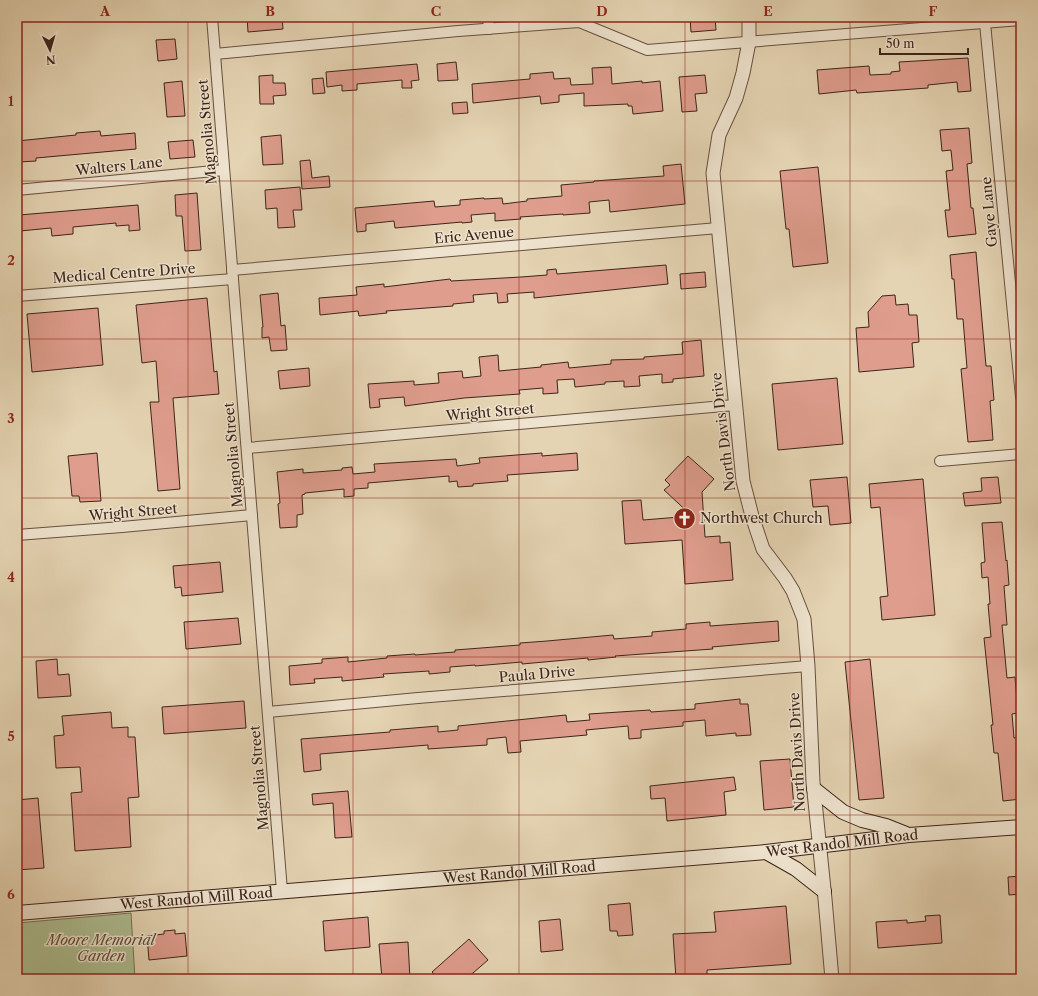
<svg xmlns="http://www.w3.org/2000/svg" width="1038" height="996" font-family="'Libre Caslon Text',serif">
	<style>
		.green { fill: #adbe92; stroke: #757156 }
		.building { fill: #df9d8d; stroke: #3d241b }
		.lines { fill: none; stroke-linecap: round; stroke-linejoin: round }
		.minor-casing { stroke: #675041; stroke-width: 12 }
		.tertiary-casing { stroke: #675041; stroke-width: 15 }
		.secondary-casing { stroke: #3d241b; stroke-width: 16 }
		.minor { stroke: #eee3ce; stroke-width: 10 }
		.tertiary { stroke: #eee3ce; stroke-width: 13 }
		.secondary { stroke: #eee3ce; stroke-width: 14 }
		.grid { fill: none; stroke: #8f2418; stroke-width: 1; stroke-opacity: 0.55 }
		.labels { text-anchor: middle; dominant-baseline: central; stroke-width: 3; stroke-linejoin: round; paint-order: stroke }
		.street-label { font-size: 14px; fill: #3d241b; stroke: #eee3ce }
		.poi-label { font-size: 14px; fill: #3d241b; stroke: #eee3ce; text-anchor: start }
		.park-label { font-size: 14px; font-style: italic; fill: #594a39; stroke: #eee3ce }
		.neatline { fill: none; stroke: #8f2418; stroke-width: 1.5 }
		.grid-label { font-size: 13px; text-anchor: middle; font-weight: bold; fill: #8f2418 }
	</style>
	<rect width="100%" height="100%" fill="#e5d4b3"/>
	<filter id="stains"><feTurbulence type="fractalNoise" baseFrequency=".005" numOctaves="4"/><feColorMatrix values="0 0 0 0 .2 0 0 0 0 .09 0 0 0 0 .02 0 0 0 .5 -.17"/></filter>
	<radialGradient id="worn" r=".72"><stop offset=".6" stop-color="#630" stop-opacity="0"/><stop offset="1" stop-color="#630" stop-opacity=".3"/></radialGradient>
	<polygon class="green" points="131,913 135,979 17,979 17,923"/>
	<g class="building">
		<polygon points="247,17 282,17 283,29 248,32"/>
		<polygon points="690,17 715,17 716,30 691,32"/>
		<polygon points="175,39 177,59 158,61 156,40"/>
		<polygon points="968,58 971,91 958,92 957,82 928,85 928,88 857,93 856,90 819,94 817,70 869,66 870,75 891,74 891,72 900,71 899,62"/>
		<polygon points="456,62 458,80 438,81 437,64"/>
		<polygon points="417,64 419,80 411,81 412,88 402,88 402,80 357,84 357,90 342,91 342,85 327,87 326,72"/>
		<polygon points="611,67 612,84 642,81 642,83 660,81 663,111 633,114 632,106 628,106 628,104 584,106 584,93 559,95 559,102 541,104 540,96 473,103 472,84 530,79 530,74 553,72 554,79 570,78 571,85 593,84 592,68"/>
		<polygon points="273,75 273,83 285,83 286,95 273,96 274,104 260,104 259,76"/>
		<polygon points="705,75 707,93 695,94 697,111 682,112 679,77"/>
		<polygon points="323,78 325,93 313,94 312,79"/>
		<polygon points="182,81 185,116 167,117 164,83"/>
		<polygon points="467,102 468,113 453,114 452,103"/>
		<polygon points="969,128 972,163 967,164 971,208 973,208 976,234 948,237 945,210 950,210 946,171 953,170 951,150 942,151 940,130"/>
		<polygon points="100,131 101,136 135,133 136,149 36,158 36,161 19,162 17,141 76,135 76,133"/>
		<polygon points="281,135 283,164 263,165 261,137"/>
		<polygon points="193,140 195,157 170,159 168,142"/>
		<polygon points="310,160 312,178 329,176 330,187 302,189 300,161"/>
		<polygon points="681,164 685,204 610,212 609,200 589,202 590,213 563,215 563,214 520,217 521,219 495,221 495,213 471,215 472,222 462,223 462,222 395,228 394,221 366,224 366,231 357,232 355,208 434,201 435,207 460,205 460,200 484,198 484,199 502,198 503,204 527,201 527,199 562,196 561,185 594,182 594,181 664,176 663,166"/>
		<polygon points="818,167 828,263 793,267 789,229 786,229 780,171"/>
		<polygon points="300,187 302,210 293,210 295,227 278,228 277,208 266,209 265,190"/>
		<polygon points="197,193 201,250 185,251 182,216 176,216 175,195"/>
		<polygon points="138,205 140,230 129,231 129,225 116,226 116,223 73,227 73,234 52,236 51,228 20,231 19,215"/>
		<polygon points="976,252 986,366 991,366 994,400 990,401 993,440 968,442 961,369 967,368 963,319 957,319 954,279 952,279 950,255"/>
		<polygon points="666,265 668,284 534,298 534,292 507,294 508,302 498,303 497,293 473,295 474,302 453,304 453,306 386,311 387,313 359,316 358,311 320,315 319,298 357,295 356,287 384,284 384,287 450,279 451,281 521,277 547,275 547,270 556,269 557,274"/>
		<polygon points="705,272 706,287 681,289 680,274"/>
		<polygon points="278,293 281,326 285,325 287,350 271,351 269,337 262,338 262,327 263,327 260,295"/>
		<polygon points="895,295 896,305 908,304 909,315 917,315 919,342 912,343 914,367 859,372 856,328 869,327 868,312 882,296"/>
		<polygon points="207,298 214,372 217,371 219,394 173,398 180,489 158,491 150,402 159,402 156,361 142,363 136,305"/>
		<polygon points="98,308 103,365 32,372 27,314"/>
		<polygon points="701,340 704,376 673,379 673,382 662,383 662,374 639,376 640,386 624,387 624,381 605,382 605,384 575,387 574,379 557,380 558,393 543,394 543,388 519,390 520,394 464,398 405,406 404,397 379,399 380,407 370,408 368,384 414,381 414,385 439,383 438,373 462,371 463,378 481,376 479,357 498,355 499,371 541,367 541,365 568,362 569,368 611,364 611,360 644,359 644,357 683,354 682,342"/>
		<polygon points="309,368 310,386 280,389 278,371"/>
		<polygon points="837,378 843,444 778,450 772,384"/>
		<polygon points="97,453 101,501 80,502 79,496 72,496 68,456"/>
		<polygon points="542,453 542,456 577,453 578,470 507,475 508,481 473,484 473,486 458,487 457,481 449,482 449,476 368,483 368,488 354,489 354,496 344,497 344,489 305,493 305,494 302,495 303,514 297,515 297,527 280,528 278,504 280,503 277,472 303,469 303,473 342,470 342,468 352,467 353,474 375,472 374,464 456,459 457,466 480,463 479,458"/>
		<polygon points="688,456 714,479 702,492 705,537 720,536 720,543 730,542 733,580 685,584 682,540 625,544 622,501 641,500 643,520 692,516 664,490 670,485 665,480"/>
		<polygon points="847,477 851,523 830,525 828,506 813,507 810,480"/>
		<polygon points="998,477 1001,503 965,506 963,493 982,491 981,478"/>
		<polygon points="923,479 935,615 882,620 880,597 888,596 880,507 871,508 869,484"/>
		<polygon points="1002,522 1006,561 1007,560 1009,585 1004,586 1007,625 1002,625 1007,678 1015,677 1018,713 1012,714 1014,738 1020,737 1021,751 1021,799 1003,801 998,753 994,753 991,725 993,725 984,638 991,637 988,604 990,604 988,577 982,578 981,563 985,562 982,523"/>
		<polygon points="220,562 223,592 182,596 181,587 175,588 173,566"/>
		<polygon points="238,618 241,644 186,649 184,622"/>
		<polygon points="778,621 779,641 712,647 713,649 615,656 616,657 588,660 588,658 522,664 522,662 475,666 475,665 450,667 450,672 429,674 429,671 383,674 384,677 342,681 342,677 314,679 315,683 290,685 289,666 322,663 322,659 348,657 348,662 387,658 387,656 415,654 415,655 455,652 455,650 520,645 520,643 547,641 613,635 614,639 652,636 652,632 686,629 686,624 710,622 710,626"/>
		<polygon points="57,659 58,675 69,674 71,696 38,698 36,661"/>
		<polygon points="870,659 884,798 859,800 845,662"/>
		<polygon points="740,699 740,704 748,704 751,735 736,736 736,733 706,736 705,720 683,722 683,726 641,730 641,738 629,739 628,726 586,730 587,735 520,741 521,752 508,753 506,737 487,739 487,745 428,749 428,745 320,754 321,770 304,772 301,739 390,732 390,730 438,726 438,732 458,730 458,726 566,715 567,722 590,720 589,714 650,710 651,712 695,709 695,704"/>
		<polygon points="244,701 246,728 164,734 162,707"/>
		<polygon points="111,712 112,728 128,727 128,737 135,737 139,797 128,798 131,847 75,851 71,793 82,792 80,767 56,768 54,736 64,735 62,716"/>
		<polygon points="790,759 794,807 764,810 760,761"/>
		<polygon points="734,777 736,790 724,792 726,815 667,821 665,798 651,799 650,786"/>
		<polygon points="348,791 352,837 335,838 333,803 313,805 312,794"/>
		<polygon points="38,798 44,868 17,870 17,800"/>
		<polygon points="1021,876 1021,894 1009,895 1008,877"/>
		<polygon points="630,903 633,935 618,936 617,931 610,931 608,905"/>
		<polygon points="786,906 791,964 707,970 707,979 676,979 673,934 716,932 714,912"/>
		<polygon points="940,915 942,943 878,948 876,922 907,920 907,923 926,921 925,916"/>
		<polygon points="368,917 370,947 325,951 323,921"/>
		<polygon points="560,919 563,950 541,952 539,921"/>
		<polygon points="175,930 175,934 185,933 187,956 149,960 147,936 164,934 164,931"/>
		<polygon points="469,939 488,960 466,979 439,979 432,972"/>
		<polygon points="408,942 410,979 382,979 379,944"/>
	</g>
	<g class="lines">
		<defs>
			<g id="minor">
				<polyline points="212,17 282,891"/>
				<polyline points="488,17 489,29"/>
				<polyline points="985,23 1021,397"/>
				<polyline points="215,54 458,31 579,22 647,50 1021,20"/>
				<polyline points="17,190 224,170"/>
				<polyline points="232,270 718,228"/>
				<polyline points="17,296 233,279"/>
				<polyline points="247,448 735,405"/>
				<polyline points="940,461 1021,454"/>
				<polyline points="17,535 122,527 252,515"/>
				<polyline points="268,712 418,698 808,666"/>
			</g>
			<polyline id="tertiary" points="749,17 749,42 743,73 736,98 719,135 713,173 743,481 752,516 763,549 785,578 793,591 804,619 808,666 813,782 825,899 832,979"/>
			<g id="secondary">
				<polyline points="814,789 843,812 862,820 886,826 906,834"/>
				<polyline points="766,852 796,869 824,891"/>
				<path id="s1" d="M17,913L766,852L909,835L1021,827"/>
			</g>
		</defs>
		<use href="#minor" class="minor-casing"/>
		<use href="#tertiary" class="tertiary-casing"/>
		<use href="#secondary" class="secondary-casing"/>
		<use href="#minor" class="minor"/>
		<use href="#tertiary" class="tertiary"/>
		<use href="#secondary" class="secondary"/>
	</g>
	<path class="grid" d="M188,17V979M353,17V979M519,17V979M685,17V979M850,17V979M17,181H1021M17,339H1021M17,498H1021M17,657H1021M17,815H1021"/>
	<defs>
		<symbol id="church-disc" viewBox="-11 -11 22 22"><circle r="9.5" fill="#8f2418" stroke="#eee3ce"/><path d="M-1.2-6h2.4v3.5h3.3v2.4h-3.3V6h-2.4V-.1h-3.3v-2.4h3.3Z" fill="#fff"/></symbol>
	</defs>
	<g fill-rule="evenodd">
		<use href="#church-disc" x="672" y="506" width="25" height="25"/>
	</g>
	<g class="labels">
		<g class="street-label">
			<text transform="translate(207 132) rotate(-95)">Magnolia Street</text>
			<text transform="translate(119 166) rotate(-6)">Walters Lane</text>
			<text transform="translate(989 212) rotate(-95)">Gaye Lane</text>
			<text transform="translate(474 235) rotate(-5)">Eric Avenue</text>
			<text transform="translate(124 273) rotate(-4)">Medical Centre Drive</text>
			<text transform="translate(490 412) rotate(-5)">Wright Street</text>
			<text transform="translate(723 432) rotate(-97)">North Davis Drive</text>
			<text transform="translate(233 455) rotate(-95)">Magnolia Street</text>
			<text transform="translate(133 512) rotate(-5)">Wright Street</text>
			<text transform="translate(537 674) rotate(-5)">Paula Drive</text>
			<text transform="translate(797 752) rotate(-93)">North Davis Drive</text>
			<text transform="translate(259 778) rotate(-95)">Magnolia Street</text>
			<text stroke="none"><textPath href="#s1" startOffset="828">West Randol Mill Road</textPath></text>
			<text stroke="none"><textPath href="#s1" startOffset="504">West Randol Mill Road</textPath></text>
			<text stroke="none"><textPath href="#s1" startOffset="180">West Randol Mill Road</textPath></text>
		</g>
		<g class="poi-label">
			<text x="700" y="518">Northwest Church</text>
		</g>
		<g class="park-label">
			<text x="101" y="940">Moore Memorial<tspan x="101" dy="16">Garden</tspan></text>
		</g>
	</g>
	<rect width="1038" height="996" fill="none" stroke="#e5d4b3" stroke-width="44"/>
	<g transform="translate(50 50) rotate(175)" stroke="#eee3ce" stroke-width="3" paint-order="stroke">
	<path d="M0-3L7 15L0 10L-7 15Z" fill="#3d241b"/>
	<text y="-6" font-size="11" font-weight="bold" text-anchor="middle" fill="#3d241b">N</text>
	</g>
	<path d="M880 48v6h88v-6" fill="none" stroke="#3d241b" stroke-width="2"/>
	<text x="886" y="48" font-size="12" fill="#3d241b" stroke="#eee3ce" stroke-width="3" paint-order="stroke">50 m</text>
	<rect x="22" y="22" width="994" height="952" class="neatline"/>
	<g class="grid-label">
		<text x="105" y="16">A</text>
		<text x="270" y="16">B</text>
		<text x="436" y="16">C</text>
		<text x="602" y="16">D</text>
		<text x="768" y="16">E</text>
		<text x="933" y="16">F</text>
		<text x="11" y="106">1</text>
		<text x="11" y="265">2</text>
		<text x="11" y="423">3</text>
		<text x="11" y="582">4</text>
		<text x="11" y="741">5</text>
		<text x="11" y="899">6</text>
	</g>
	<rect width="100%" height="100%" filter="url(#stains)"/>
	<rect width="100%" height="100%" fill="url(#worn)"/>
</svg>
